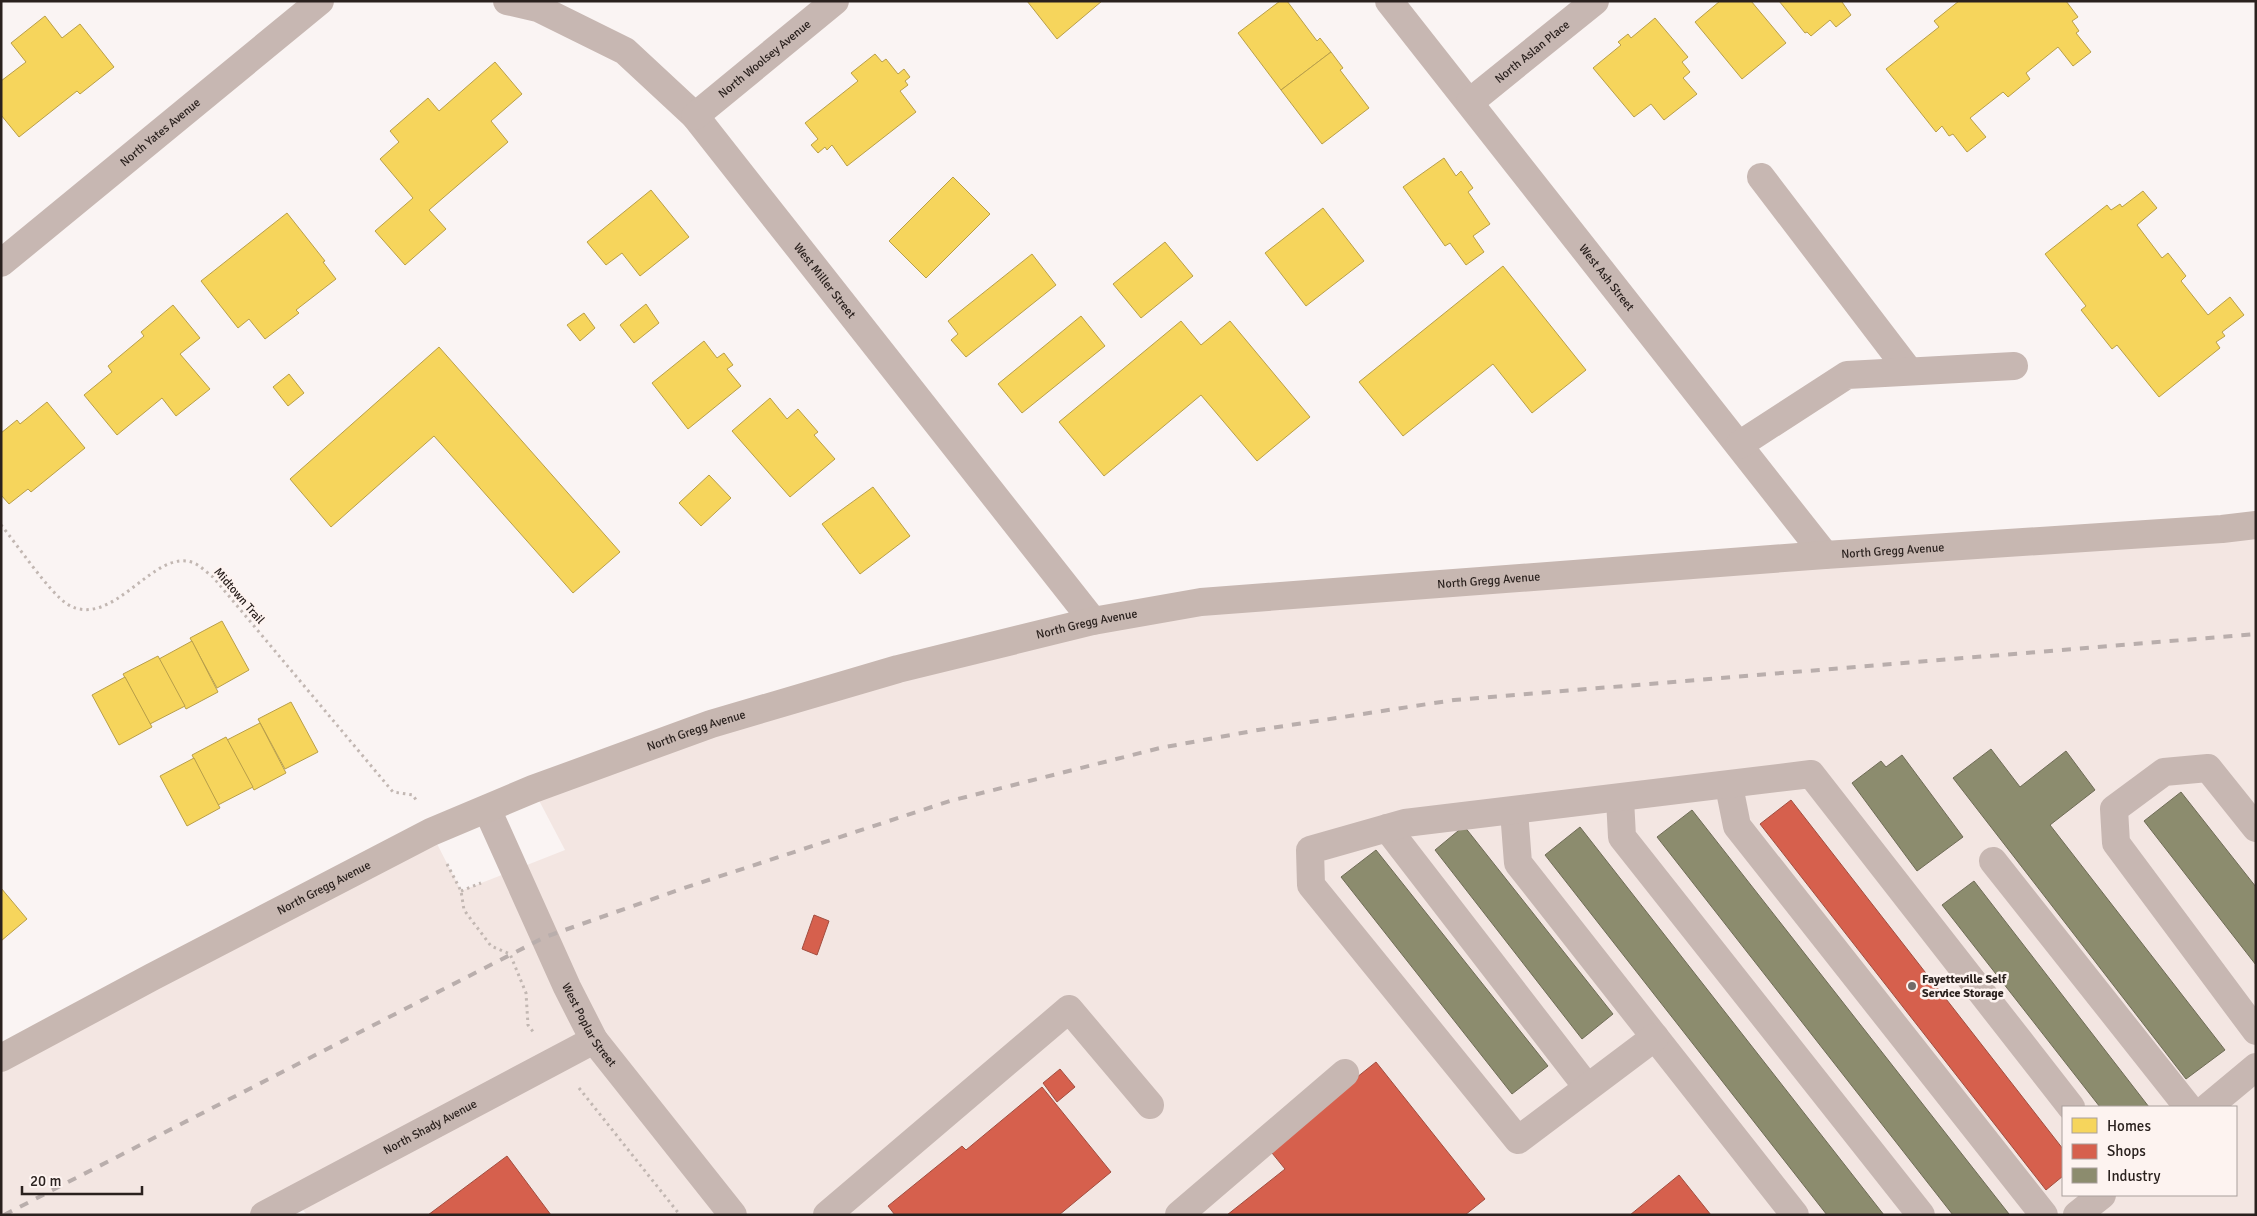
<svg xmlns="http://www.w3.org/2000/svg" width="2257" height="1216" font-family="Signika,sans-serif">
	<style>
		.built { fill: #f3e6e2; fill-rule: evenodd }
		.homes { fill: #f6d55c; stroke: #b99f49 }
		.shops { fill: #d6604d; stroke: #a24d3f }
		.industry { fill: #8c8c6e; stroke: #6f6c56 }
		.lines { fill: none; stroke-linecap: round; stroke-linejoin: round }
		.path { stroke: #c2b7b2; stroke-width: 3; stroke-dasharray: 2.5 4; stroke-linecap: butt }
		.minor { stroke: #c7b7b2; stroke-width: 28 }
		.major { stroke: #c7b7b1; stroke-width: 28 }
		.rail { stroke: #b9aeac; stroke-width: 4; stroke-dasharray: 9 9; stroke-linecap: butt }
		.poi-dot { fill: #736b69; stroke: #fdf3f0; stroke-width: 2 }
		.labels { text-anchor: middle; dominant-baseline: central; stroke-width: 5; stroke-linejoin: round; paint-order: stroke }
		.street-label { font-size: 12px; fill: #2a211e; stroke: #fdf3f0 }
		.poi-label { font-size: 12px; font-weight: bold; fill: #2a211e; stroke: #fdf3f0; text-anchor: start }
	</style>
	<rect width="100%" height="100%" fill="#faf4f3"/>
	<path class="built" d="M2256,525V1215H307L294,1199L264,1215H1V1058L431,832L461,891L565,850L533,789L1093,621ZM2063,1107H2236V1195H2063Z"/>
	<g class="homes">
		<polygon points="1027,1 1102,1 1057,39"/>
		<polygon points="1280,1 1287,1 1317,41 1320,38 1331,52 1281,90 1238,33"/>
		<polygon points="1720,1 1751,1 1786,43 1742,79 1695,22"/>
		<polygon points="1779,1 1843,1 1842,2 1851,15 1836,27 1830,20 1811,36 1807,32 1805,33"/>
		<polygon points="1959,1 2066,1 2078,17 2072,21 2079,31 2076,33 2091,52 2073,66 2058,47 2026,73 2030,79 2008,97 2003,92 1970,118 1986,137 1967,152 1953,134 1949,136 1942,126 1936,132 1886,69 1939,27 1934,21"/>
		<polygon points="45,16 62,38 80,24 114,67 80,94 77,91 19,137 1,115 1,81 26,62 11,43"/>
		<polygon points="1655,18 1688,57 1682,62 1690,72 1683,78 1697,94 1664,120 1651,104 1634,117 1593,68 1621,45 1618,42 1628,34 1631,38"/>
		<polygon points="1331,52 1343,68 1340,70 1369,108 1322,144 1281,90"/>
		<polygon points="875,54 882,62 886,59 898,74 904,69 910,77 905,81 908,85 900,91 916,112 847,166 832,145 827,150 825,147 818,153 811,145 818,139 805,123 858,81 851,73"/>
		<polygon points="495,62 522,94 491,121 508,142 429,210 446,229 405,265 375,231 413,198 380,159 399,142 390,131 428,98 439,111"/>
		<polygon points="1444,158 1456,176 1461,171 1473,188 1468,192 1490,224 1473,236 1484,252 1466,265 1450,243 1445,246 1403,187"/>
		<polygon points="953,177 990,214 926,278 889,241"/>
		<polygon points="651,190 689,237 640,276 622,253 606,265 587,242"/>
		<polygon points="2143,191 2157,208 2137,225 2162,258 2168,253 2186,276 2181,281 2208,315 2230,297 2244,315 2222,332 2225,336 2216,342 2220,348 2159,397 2117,345 2112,349 2081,310 2086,306 2045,254 2107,205 2111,210 2120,204 2122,207"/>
		<polygon points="1323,208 1364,261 1306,306 1265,253"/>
		<polygon points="287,213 325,261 323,262 336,279 296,310 299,313 265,339 249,319 238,328 201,281"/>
		<polygon points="1165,242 1193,276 1141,318 1113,284"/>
		<polygon points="1032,254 1056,285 966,357 951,340 958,334 948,321"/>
		<polygon points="1503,266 1586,370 1532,413 1493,364 1403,436 1359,382"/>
		<polygon points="646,304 659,323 634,343 620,325"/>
		<polygon points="173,305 200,338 180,354 210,389 176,416 162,398 117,435 84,395 112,372 108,366 144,336 141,332"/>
		<polygon points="584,313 595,328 580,341 567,325"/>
		<polygon points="1081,316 1105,346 1022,413 998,384"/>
		<polygon points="1181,321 1201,345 1230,321 1310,417 1257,461 1201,395 1104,476 1059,422"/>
		<polygon points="704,341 717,358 724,353 733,365 727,369 741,386 688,429 652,383"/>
		<polygon points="439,347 620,552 573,593 434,436 331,527 290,479"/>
		<polygon points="289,374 304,393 288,406 273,387"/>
		<polygon points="770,398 787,419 798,409 818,432 814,435 835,459 790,497 732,431"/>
		<polygon points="47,402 85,448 31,492 28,489 9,504 1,495 1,433 17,420 20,424"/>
		<polygon points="709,475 731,498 701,526 679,503"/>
		<polygon points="873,487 910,536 860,574 822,524"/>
		<polygon points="222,621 249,670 217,688 190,638"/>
		<polygon points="192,641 218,692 186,709 159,659"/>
		<polygon points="158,656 185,706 150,724 123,674"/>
		<polygon points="125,677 152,727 119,745 92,695"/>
		<polygon points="291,702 318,752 285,769 258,719"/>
		<polygon points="260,723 286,773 254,790 227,740"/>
		<polygon points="226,737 253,787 218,805 192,755"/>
		<polygon points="194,758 220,808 187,826 160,776"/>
		<polygon points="1,888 27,919 1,941"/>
	</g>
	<g class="shops">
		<polygon points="1791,800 2063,1149 2063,1176 2046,1190 1760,824"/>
		<polygon points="814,915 829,921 817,955 802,949"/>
		<polygon points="1376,1062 1485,1199 1465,1215 1227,1215 1285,1169 1268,1148"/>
		<polygon points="1060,1069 1075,1087 1057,1102 1043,1083"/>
		<polygon points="1042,1087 1111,1172 1059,1215 895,1215 888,1206 962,1146 966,1150"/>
		<polygon points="507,1156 551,1215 428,1215"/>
		<polygon points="1679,1175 1711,1215 1630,1215"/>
	</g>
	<g class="industry">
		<polygon points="1991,749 2020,787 2066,751 2095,790 2050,825 2225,1050 2186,1079 1953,778"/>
		<polygon points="1902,755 1963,837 1917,871 1852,783 1881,761 1886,767"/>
		<polygon points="2181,792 2256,887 2256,965 2144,821"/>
		<polygon points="1692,810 2009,1214 2008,1215 1953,1215 1657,837"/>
		<polygon points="1464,826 1613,1014 1582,1039 1435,850"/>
		<polygon points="1580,827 1884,1215 1827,1215 1545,855"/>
		<polygon points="1376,850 1548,1066 1512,1094 1341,877"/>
		<polygon points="1974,881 2149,1107 2100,1107 1942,905"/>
	</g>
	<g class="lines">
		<g class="path">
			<path d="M1,525C16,543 49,592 67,604C113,632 154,546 194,563C201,566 207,573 213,577L393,792L413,795L416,800"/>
			<polyline points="447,864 461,891 464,910 491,946 510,954 526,993 528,1025 534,1033"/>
			<polyline points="461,891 481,883"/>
			<polyline points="579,1088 680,1215"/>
		</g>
		<g class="minor">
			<path id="s1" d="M507,1L538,8L625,51L695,116L1093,621"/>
			<path id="s2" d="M1389,1L1825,555"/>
			<path id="s3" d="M1470,102L1595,1"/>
			<path id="s4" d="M695,116L835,1"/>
			<polyline points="1761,177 1909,371"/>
			<path id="s5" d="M1,263L320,1"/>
			<polyline points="1739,445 1847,375 2014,366"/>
			<polyline points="1729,786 1737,826 2044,1215"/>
			<polyline points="1620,799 1622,837 1921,1215"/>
			<path id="s6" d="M487,809L567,987L594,1040L733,1215"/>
			<polyline points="1514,811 1518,863 1795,1215"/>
			<polyline points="1387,828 1587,1087"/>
			<polyline points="2256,828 2208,768 2164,772 2114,809 2116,843 2256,1031"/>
			<polyline points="1993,861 2188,1107"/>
			<polyline points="1655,1037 1518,1140 1311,885 1310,850 1405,823 1811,774 2071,1107"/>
			<polyline points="2208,1107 2256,1067"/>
			<path id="s7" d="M264,1215L594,1040"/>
			<polyline points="827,1215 1069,1009 1150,1105"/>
			<polyline points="1179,1215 1345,1073"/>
			<polyline points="2077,1215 2102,1195"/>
		</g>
		<path class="major" id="s8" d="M1,1058L152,977L431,832L533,789L711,724L898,669L1093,621L1201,602L1825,555L2222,529L2256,525"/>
		<polyline class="rail" points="4,1215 545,937 678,890 950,801 1160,748 1258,730 1454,700 2256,634"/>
	</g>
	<circle class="poi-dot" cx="1912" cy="986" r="5"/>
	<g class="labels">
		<g class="street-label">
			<text stroke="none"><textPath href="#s3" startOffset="80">North Aslan Place</textPath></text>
			<text stroke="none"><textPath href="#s4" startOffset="90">North Woolsey Avenue</textPath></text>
			<text stroke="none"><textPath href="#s5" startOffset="206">North Yates Avenue</textPath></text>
			<text stroke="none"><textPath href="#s2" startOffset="352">West Ash Street</textPath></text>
			<text stroke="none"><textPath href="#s1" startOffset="434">West Miller Street</textPath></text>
			<text stroke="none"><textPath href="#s8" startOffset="1985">North Gregg Avenue</textPath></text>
			<text stroke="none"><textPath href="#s8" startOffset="1580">North Gregg Avenue</textPath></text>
			<text transform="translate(239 596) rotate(49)">Midtown Trail</text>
			<text stroke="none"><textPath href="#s8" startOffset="1175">North Gregg Avenue</textPath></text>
			<text stroke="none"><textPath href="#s8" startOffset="770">North Gregg Avenue</textPath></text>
			<text stroke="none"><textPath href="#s8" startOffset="365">North Gregg Avenue</textPath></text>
			<text stroke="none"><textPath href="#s6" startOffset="239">West Poplar Street</textPath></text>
			<text stroke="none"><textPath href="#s7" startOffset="188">North Shady Avenue</textPath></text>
		</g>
		<g class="poi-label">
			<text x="1922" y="979">Fayetteville Self<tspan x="1922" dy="14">Service Storage</tspan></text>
		</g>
	</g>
	<rect width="2257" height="1216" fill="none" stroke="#2a211e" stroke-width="5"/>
	<rect x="2062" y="1106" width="175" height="90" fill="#fdf3f0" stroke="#a99f9c"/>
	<rect x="2072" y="1118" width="25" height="15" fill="#f6d55c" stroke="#a99f9c"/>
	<text x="2107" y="1131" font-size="15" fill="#2a211e">Homes</text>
	<rect x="2072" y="1144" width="25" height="15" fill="#d6604d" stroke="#a99f9c"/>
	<text x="2107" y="1156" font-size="15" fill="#2a211e">Shops</text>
	<rect x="2072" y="1168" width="25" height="15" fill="#8c8c6e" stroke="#a99f9c"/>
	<text x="2107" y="1181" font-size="15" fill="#2a211e">Industry</text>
	<path d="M22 1186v8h120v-8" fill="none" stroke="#2a211e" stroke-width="2.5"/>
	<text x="30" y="1186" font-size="15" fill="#2a211e" stroke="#fdf3f0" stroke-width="4" paint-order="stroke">20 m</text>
</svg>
